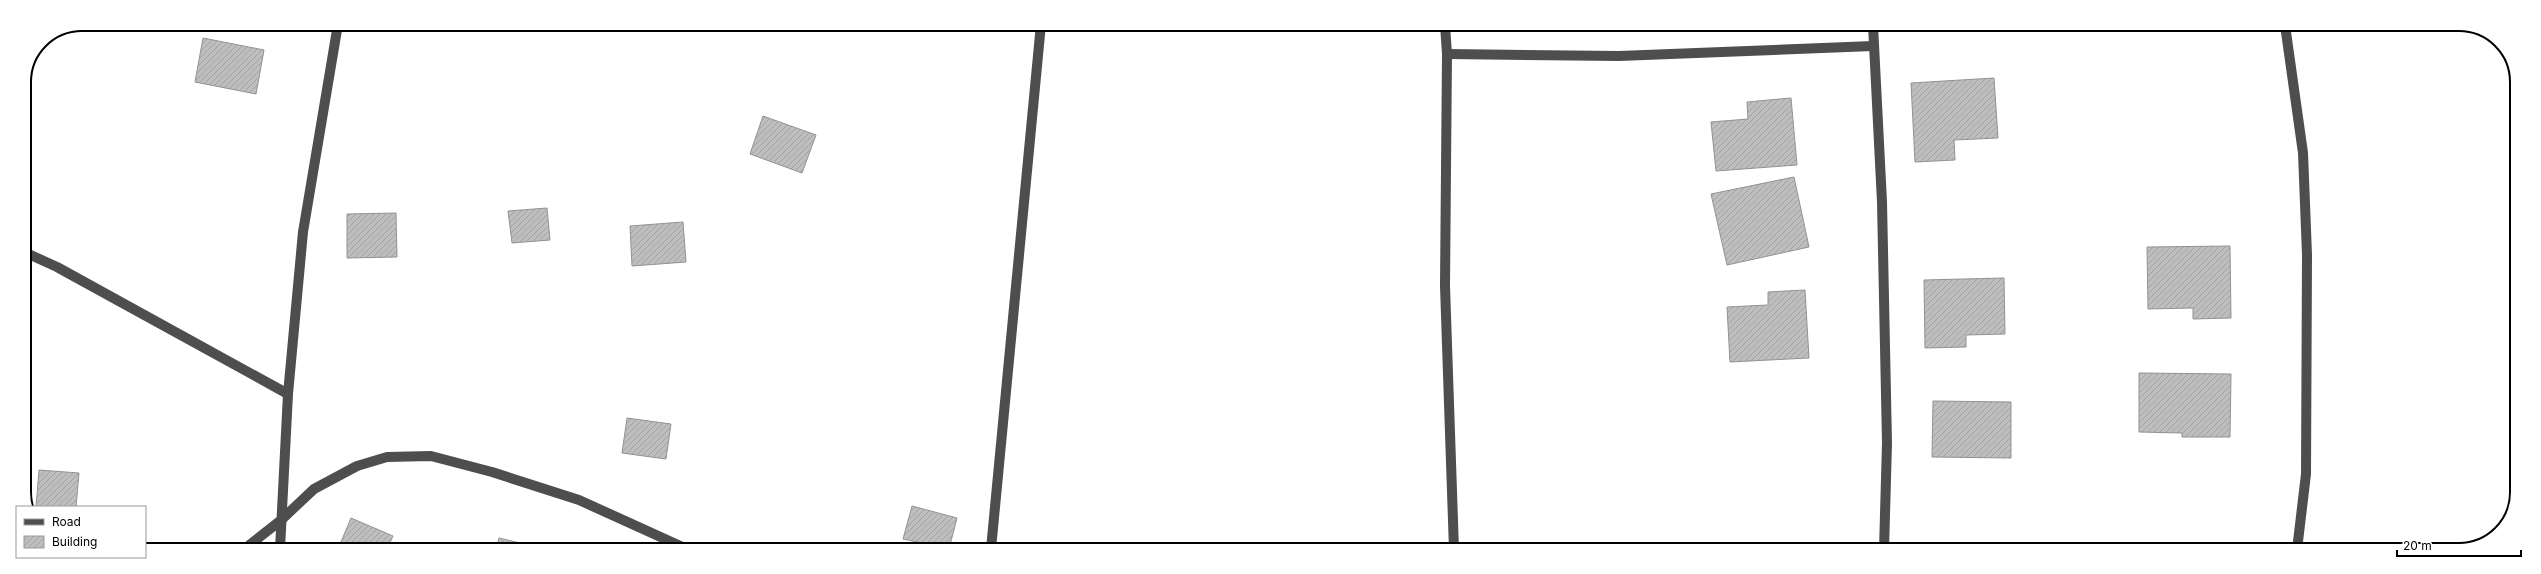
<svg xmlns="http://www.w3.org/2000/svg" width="2541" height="574" font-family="Inter,sans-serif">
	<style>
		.building { fill: url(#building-hatch); stroke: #929292 }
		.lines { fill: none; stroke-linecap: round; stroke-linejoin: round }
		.minor { stroke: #4e4e4e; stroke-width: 10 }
		.rim { fill: none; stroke: #000; stroke-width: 2 }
	</style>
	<defs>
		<pattern id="building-hatch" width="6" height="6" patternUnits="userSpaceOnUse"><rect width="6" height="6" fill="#bebebe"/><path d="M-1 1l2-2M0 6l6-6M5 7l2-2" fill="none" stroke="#a2a2a2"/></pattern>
	</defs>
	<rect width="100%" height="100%" fill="#fff"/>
	<g class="building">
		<polygon points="203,38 264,50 256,94 195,82"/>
		<polygon points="1994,78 1998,138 1954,140 1955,160 1915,162 1911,83"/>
		<polygon points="1791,98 1797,165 1716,171 1711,122 1748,119 1747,102"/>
		<polygon points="763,116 816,135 802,173 750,154"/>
		<polygon points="1794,177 1809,247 1727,265 1711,194"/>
		<polygon points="547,208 550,240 512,243 508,211"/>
		<polygon points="396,213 397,257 347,258 347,214"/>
		<polygon points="683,222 686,262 632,266 630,226"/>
		<polygon points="2230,246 2231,318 2193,319 2193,308 2148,309 2147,247"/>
		<polygon points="2004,278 2005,334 1966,335 1966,347 1925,348 1924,280"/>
		<polygon points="1805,290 1809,358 1730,362 1727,307 1768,305 1768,292"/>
		<polygon points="2510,297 2516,297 2516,366 2515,366"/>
		<polygon points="2139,373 2231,374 2230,437 2182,437 2182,433 2139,432"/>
		<polygon points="1933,401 2011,402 2011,458 1932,457"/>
		<polygon points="627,418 671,424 666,459 622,453"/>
		<polygon points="39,470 79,473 76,507 36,507"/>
		<polygon points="912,506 957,518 949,549 903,539"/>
		<polygon points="351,518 393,536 387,549 338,549"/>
		<polygon points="499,538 545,549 496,549"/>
		<polygon points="2344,543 2432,546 2432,550 2343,550"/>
	</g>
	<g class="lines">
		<g class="minor">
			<polyline points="1445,25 1447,54 1445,286 1454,550"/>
			<polyline points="1873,25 1882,202 1887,443 1884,550"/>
			<polyline points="2285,25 2303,153 2307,255 2306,474 2297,550"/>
			<polyline points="1447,54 1619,56 1873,46"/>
			<polyline points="24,252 57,267 288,394"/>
			<polyline points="238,549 247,547 280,521 314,489 357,466 387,457 431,456 492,472 579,500 687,549"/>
			<polyline points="280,549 288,394 303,232 338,24"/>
			<polyline points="991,549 1041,24"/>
		</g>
	</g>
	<path d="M0 0H2541V574H0ZM82 31H2459A51 51 0 0 1 2510 82V492A51 51 0 0 1 2459 543H82A51 51 0 0 1 31 492V82A51 51 0 0 1 82 31Z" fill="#fff" fill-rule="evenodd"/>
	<path class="rim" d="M82 31H2459A51 51 0 0 1 2510 82V492A51 51 0 0 1 2459 543H82A51 51 0 0 1 31 492V82A51 51 0 0 1 82 31Z"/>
	<rect x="16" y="506" width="130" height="52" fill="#ffffff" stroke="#999999"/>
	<rect x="24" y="519" width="20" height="6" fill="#4e4e4e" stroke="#999999"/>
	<text x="52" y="526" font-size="12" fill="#000000">Road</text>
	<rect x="24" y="536" width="20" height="12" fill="url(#building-hatch)" stroke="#999999"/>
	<text x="52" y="546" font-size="12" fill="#000000">Building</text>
	<path d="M2397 550v6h124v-6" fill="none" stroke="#000000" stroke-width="2"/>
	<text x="2403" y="550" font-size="12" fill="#000000" stroke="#ffffff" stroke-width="3" paint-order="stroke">20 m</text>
</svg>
